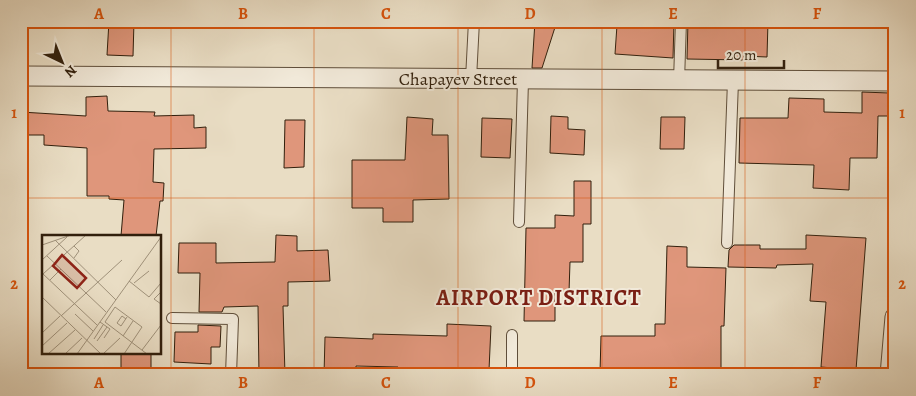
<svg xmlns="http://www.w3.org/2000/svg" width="916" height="396" font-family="Alegreya,serif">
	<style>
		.building { fill: #df967b; stroke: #311f0c }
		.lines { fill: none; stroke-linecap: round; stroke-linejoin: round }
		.lane-casing { stroke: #5f4e3a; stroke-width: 12 }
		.street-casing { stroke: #5f4e3a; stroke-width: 21 }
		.lane { stroke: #f1e9d9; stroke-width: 10 }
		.street { stroke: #f1e9d9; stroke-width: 19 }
		.grid { fill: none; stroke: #d6530c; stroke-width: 1; stroke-opacity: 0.55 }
		.labels { text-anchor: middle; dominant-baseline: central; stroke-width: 4; stroke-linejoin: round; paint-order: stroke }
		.street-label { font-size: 18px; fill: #311f0c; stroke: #f1e9d9 }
		.district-label { font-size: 22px; font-weight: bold; letter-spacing: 1px; fill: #7a1f14; stroke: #f1e9d9 }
		.inset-road { fill: none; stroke: #9f917a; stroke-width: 1 }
		.view { fill: #8f2418; fill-opacity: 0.15; stroke: #8f2418; stroke-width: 2.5 }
		.inset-edge { fill: none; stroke: #311f0c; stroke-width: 2.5 }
		.neatline { fill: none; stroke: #d6530c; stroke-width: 2 }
		.grid-label { font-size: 16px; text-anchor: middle; font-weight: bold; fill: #d6530c }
	</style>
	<rect width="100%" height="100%" fill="#e9ddc4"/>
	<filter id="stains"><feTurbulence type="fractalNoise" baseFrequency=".004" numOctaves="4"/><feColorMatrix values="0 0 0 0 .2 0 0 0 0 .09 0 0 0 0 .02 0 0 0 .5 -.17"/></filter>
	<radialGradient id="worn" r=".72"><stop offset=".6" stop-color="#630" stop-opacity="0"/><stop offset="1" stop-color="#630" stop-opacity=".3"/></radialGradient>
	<g class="building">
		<polygon points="109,21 134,21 133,56 107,55"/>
		<polygon points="535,21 557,21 542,68 532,68"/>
		<polygon points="625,21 674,21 673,58 615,54 617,25 624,25"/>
		<polygon points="688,21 768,21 767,57 744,56 744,60 687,59"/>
		<polygon points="862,92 889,93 888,116 878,116 877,158 850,158 849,190 813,188 814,165 739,163 740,118 788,118 789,98 824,99 824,112 862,113"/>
		<polygon points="107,96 108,111 155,112 154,116 194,115 194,128 206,127 206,148 154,149 153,182 164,183 163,201 160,201 156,236 121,236 124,200 109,199 109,196 87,196 87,148 44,145 44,135 21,135 21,112 86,116 86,97"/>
		<polygon points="551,116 568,117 568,129 585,130 584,155 550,153"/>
		<polygon points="407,117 433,119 432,135 448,135 449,199 413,200 413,222 383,222 383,208 352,208 352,160 405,160"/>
		<polygon points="661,117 685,117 684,149 660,149"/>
		<polygon points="482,118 512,119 510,158 481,157"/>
		<polygon points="285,120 305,120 304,167 284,168"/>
		<polygon points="574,181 591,181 591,224 583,224 583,262 570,262 569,292 555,291 555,321 524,321 526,228 555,228 555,215 574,216"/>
		<polygon points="276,235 297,236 297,251 328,250 330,281 288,282 288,306 283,306 285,375 259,375 258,306 224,307 222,312 199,312 200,273 178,273 179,243 216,243 216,263 275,262"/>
		<polygon points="806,235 866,238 856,370 821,367 826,302 810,301 813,264 777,265 776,268 728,267 729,250 734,245 760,245 760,249 806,249"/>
		<polygon points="667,246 687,247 687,267 726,268 724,326 721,326 721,375 600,373 601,336 655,336 655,324 665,324"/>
		<polygon points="447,324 491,326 489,370 478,370 478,375 398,375 398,367 356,366 356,375 324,375 325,337 373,339 373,334 447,336"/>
		<polygon points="198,325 221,326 220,347 211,347 211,364 174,362 175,332 198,332"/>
		<rect x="121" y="352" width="30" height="23"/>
	</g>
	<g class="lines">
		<defs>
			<g id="lane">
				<polyline points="471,79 474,21"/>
				<polyline points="679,81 681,21"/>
				<polyline points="519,222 523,80"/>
				<polyline points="727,243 733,81"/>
				<polyline points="172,318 233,319 231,375"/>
				<polyline points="512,375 512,335"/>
			</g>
			<g id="street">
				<polyline points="21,76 895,81"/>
				<polyline points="890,375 895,317"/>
			</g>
		</defs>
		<use href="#lane" class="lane-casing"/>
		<use href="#street" class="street-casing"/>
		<use href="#lane" class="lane"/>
		<use href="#street" class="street"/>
	</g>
	<path class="grid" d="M171,21V375M314,21V375M458,21V375M602,21V375M745,21V375M21,198H895"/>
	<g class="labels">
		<g class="street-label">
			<text x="458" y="79">Chapayev Street</text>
		</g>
		<g class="district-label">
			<text x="539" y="298">AIRPORT DISTRICT</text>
		</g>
	</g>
	<g transform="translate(42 235)">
		<rect width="119" height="119" fill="#e9ddc4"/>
		<path class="inset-road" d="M13,5L74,65M0,10L29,0M5,21L64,77M32,23L37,16L32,11M0,25L25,2M0,38L55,90M1,39L44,0M8,45L19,34M87,46L107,62L119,48M92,48L107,36M119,57L112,64L119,69M0,62L59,119M73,72L63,87L105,119M73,72L100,92L82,119M33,79L51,96M19,81L80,25M84,84L80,81L75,88L79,91L85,82M58,87L68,94L62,103M0,98L18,81M81,101L91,86M52,104L61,90M55,106L65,92M0,111L25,88M100,115L119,90M6,119L33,95M23,119L40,103M35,119L119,2M61,119L78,103"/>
		<path class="view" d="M20,20L44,43L35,53L11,31Z"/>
		<rect width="119" height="119" class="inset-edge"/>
	</g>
	<rect width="916" height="396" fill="none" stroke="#e9ddc4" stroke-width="55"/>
	<g transform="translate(62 62) rotate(137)" stroke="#f1e9d9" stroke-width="4" paint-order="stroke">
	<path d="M0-4L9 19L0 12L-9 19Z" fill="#311f0c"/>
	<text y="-8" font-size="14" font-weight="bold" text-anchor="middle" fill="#311f0c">N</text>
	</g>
	<path d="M718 60v8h66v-8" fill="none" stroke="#311f0c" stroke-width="2.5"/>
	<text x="726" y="60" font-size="15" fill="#311f0c" stroke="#f1e9d9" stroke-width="4" paint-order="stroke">20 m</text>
	<rect x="28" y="28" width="860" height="340" class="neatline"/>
	<g class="grid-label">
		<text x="99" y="19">A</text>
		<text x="243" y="19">B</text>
		<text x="386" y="19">C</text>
		<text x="530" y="19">D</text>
		<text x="673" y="19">E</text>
		<text x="817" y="19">F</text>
		<text x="14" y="118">1</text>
		<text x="902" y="118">1</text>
		<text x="14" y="289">2</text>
		<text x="902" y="289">2</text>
		<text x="99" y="388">A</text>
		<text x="243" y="388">B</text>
		<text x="386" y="388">C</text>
		<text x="530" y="388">D</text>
		<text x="673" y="388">E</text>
		<text x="817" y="388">F</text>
	</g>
	<rect width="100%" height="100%" filter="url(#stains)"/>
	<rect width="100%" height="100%" fill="url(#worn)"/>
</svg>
